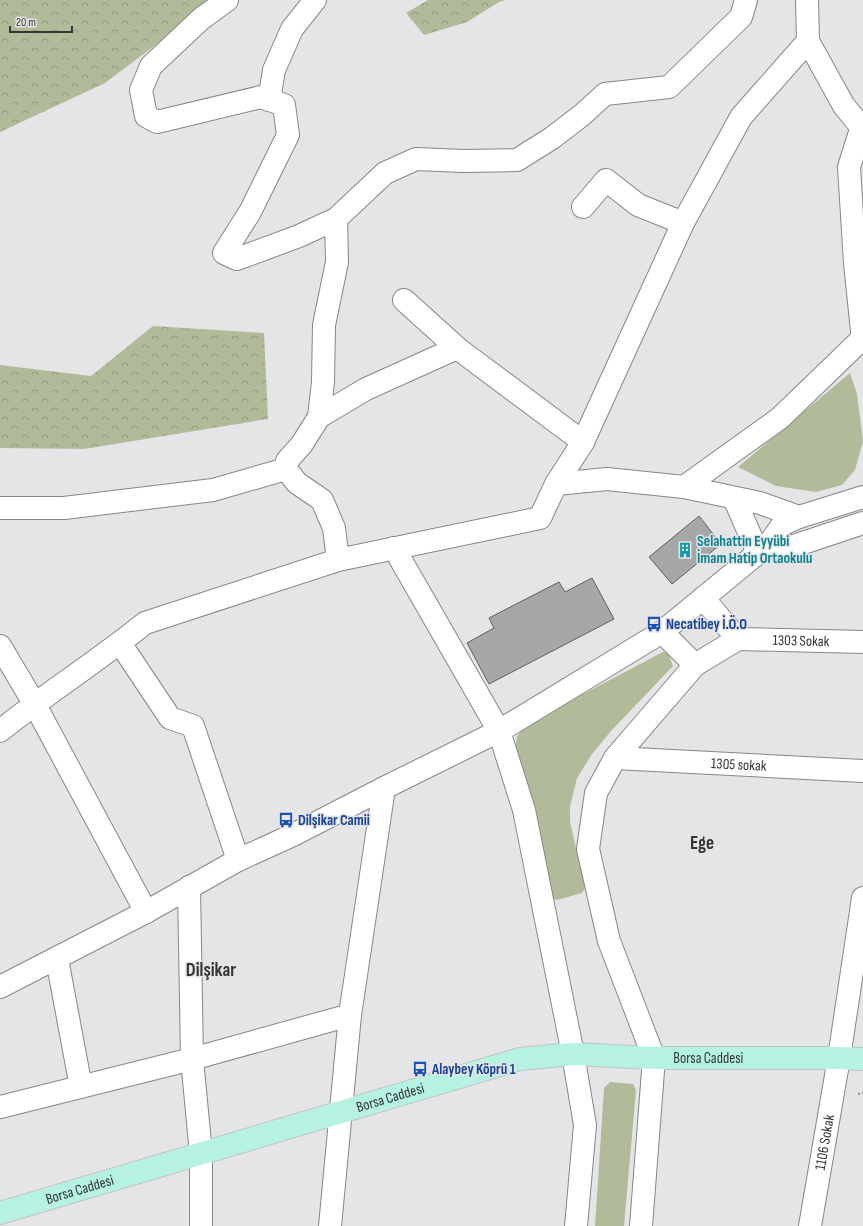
<svg xmlns="http://www.w3.org/2000/svg" width="863" height="1226" font-family="'Sofia Sans Condensed',sans-serif">
	<style>
		.forest { fill: url(#forest-crowns) }
		.park { fill: #b2bb99 }
		.building { fill: #a6a7a9; stroke: #5f5f61 }
		.lines { fill: none; stroke-linecap: round; stroke-linejoin: round }
		.street-casing { stroke: #858688; stroke-width: 24 }
		.secondary-casing { stroke: #858688; stroke-width: 24 }
		.primary-casing { stroke: #c2c2c2; stroke-width: 24 }
		.path { stroke: #99999a; stroke-width: 2.5; stroke-dasharray: 2 2; stroke-linecap: butt }
		.street { stroke: #fff; stroke-width: 22 }
		.secondary { stroke: #fff; stroke-width: 22 }
		.primary { stroke: #b5f2e2; stroke-width: 22 }
		.labels { text-anchor: middle; dominant-baseline: central; stroke-width: 3; stroke-linejoin: round; paint-order: stroke }
		.culture-label { font-size: 15px; font-weight: bold; fill: #0d838f; stroke: #e5e5e7; text-anchor: start }
		.transit-label { font-size: 15px; font-weight: bold; fill: #164399; stroke: #e5e5e7; text-anchor: start }
		.street-label { font-size: 15px; fill: #343435; stroke: #e5e5e7 }
		.district-label { font-size: 19px; font-weight: bold; fill: #343435; stroke: #e5e5e7 }
	</style>
	<defs>
		<pattern id="forest-crowns" width="20" height="18" patternUnits="userSpaceOnUse"><rect width="20" height="18" fill="#b2bb99"/><path d="M2 6a3 3 0 1 1 6 0M12 15a3 3 0 1 1 6 0" fill="none" stroke="#92997e"/></pattern>
	</defs>
	<rect width="100%" height="100%" fill="#e5e5e7"/>
	<g class="forest">
		<polygon points="0,0 215,0 105,83 0,132"/>
		<polygon points="428,0 506,0 499,2 467,22 424,35 406,13"/>
		<polygon points="153,326 264,333 268,419 84,449 0,448 0,365 91,376"/>
	</g>
	<g class="park">
		<polygon points="850,373 857,394 863,441 855,470 842,485 816,492 776,486 738,467"/>
		<polygon points="663,652 668,653 673,666 611,731 592,754 577,778 570,807 570,822 585,888 582,893 557,900 552,898 515,752 517,736 528,723"/>
		<polygon points="610,1082 633,1084 636,1090 624,1226 595,1226 604,1088"/>
	</g>
	<g class="building">
		<polygon points="699,516 721,544 672,584 649,557"/>
		<polygon points="592,578 614,619 489,684 467,643 494,628 489,618 559,582 565,592"/>
	</g>
	<g class="lines">
		<defs>
			<g id="street">
				<polyline points="227,0 201,19 151,66 141,90 146,116 157,122 261,97 284,105 288,135 250,212 224,253 237,259 299,236 336,219 385,173 416,159 463,161 517,160 552,138 582,115 605,94 669,87 741,17 746,0"/>
				<polyline points="269,100 274,70 292,29 315,0"/>
				<polyline points="583,207 606,180 638,205 683,223"/>
				<polyline points="336,219 337,262 324,325 323,382 319,417 302,444 287,461 286,469 297,483 322,500 334,528 338,560"/>
				<polyline points="404,300 457,348 583,442"/>
				<polyline points="319,417 366,389 457,348"/>
				<polyline points="556,484 583,442 683,223 741,117 808,41"/>
				<polyline points="684,487 780,418 863,338"/>
				<polyline points="734,498 758,553"/>
				<polyline points="0,508 64,508 213,490 286,469"/>
				<polyline points="394,548 499,731"/>
				<polyline points="703,598 738,639"/>
				<polyline points="662,632 695,665 738,639"/>
				<path id="s1" d="M738,639L863,642"/>
				<polyline points="120,643 170,718 193,726 238,860"/>
				<polyline points="0,646 34,703 146,912"/>
				<path d="M0,731C47,693 98,661 145,623L338,560L540,518L556,484L607,479L684,487L760,503L799,517"/>
				<path id="s2" d="M615,758L863,771"/>
				<polyline points="189,887 192,1059 201,1154 201,1226"/>
				<polyline points="57,959 81,1087"/>
				<polyline points="0,1107 192,1059 350,1015"/>
				<polyline points="330,1226 350,1015 384,788"/>
				<path id="s3" d="M810,1226L839,1058L863,898"/>
			</g>
			<g id="secondary">
				<polyline points="807,0 808,41 844,106 862,128"/>
				<polyline points="863,123 849,167 855,263 863,341"/>
				<polyline points="766,548 794,546 863,523"/>
				<polyline points="499,731 524,810 573,1054 585,1125 576,1226"/>
				<polyline points="0,987 146,912 238,860 293,835 384,788 499,731 662,632 758,553 766,548 783,524 799,517 863,497"/>
				<polyline points="641,1226 654,1058 609,941 588,849 596,793 615,758 695,665"/>
			</g>
			<g id="primary">
				<path id="s4" d="M0,1213L520,1059L573,1054L654,1058H839L863,1059"/>
			</g>
		</defs>
		<use href="#street" class="street-casing"/>
		<use href="#secondary" class="secondary-casing"/>
		<use href="#primary" class="primary-casing"/>
		<polyline class="path" points="858,1094 863,1093"/>
		<use href="#street" class="street"/>
		<use href="#secondary" class="secondary"/>
		<use href="#primary" class="primary"/>
	</g>
	<defs>
		<symbol id="building-bare" viewBox="-9 -9 18 18"><path d="M-4-6H4V6H1V3H-1V6H-4ZM-2.5-4.3h1.7v1.8h-1.7ZM.8-4.3h1.7v1.8H.8ZM-2.5-1h1.7V.8h-1.7ZM.8-1h1.7V.8H.8Z" fill="#0f9aa8" stroke="#e5e5e7" stroke-width="2.5" paint-order="stroke"/></symbol>
		<symbol id="bus-bare" viewBox="-9 -9 18 18"><path d="M-5-6H5V4H4V6H2V4H-2V6H-4V4H-5ZM-3.5-4V0h7V-4ZM-3.5 1.2v1.5H-2V1.2ZM2 1.2v1.5H3.5V1.2Z" fill="#1a4fb4" stroke="#e5e5e7" stroke-width="2.5" paint-order="stroke"/></symbol>
	</defs>
	<g fill-rule="evenodd">
		<use href="#building-bare" x="674" y="539" width="22" height="22"/>
		<use href="#bus-bare" x="643" y="613" width="22" height="22"/>
		<use href="#bus-bare" x="275" y="809" width="22" height="22"/>
		<use href="#bus-bare" x="409" y="1058" width="22" height="22"/>
	</g>
	<g class="labels">
		<g class="culture-label">
			<text x="697" y="541">Selahattin Eyyübi<tspan x="697" dy="17">İmam Hatip Ortaokulu</tspan></text>
		</g>
		<g class="transit-label">
			<text x="666" y="624">Necatibey İ.Ö.O</text>
			<text x="298" y="820">Dilşikar Camii</text>
			<text x="432" y="1069">Alaybey Köprü 1</text>
		</g>
		<g class="street-label">
			<text stroke="none"><textPath href="#s1" startOffset="63">1303 Sokak</textPath></text>
			<text stroke="none"><textPath href="#s2" startOffset="124">1305 sokak</textPath></text>
			<text stroke="none"><textPath href="#s4" startOffset="731">Borsa Caddesi</textPath></text>
			<text stroke="none"><textPath href="#s4" startOffset="407">Borsa Caddesi</textPath></text>
			<text stroke="none"><textPath href="#s3" startOffset="85">1106 Sokak</textPath></text>
			<text stroke="none"><textPath href="#s4" startOffset="83">Borsa Caddesi</textPath></text>
		</g>
		<g class="district-label">
			<text x="702" y="843">Ege</text>
			<text x="211" y="970">Dilşikar</text>
		</g>
	</g>
	<path d="M10 26v6h62v-6" fill="none" stroke="#343435" stroke-width="2"/>
	<text x="16" y="26" font-size="12" fill="#343435" stroke="#e5e5e7" stroke-width="3" paint-order="stroke">20 m</text>
</svg>
